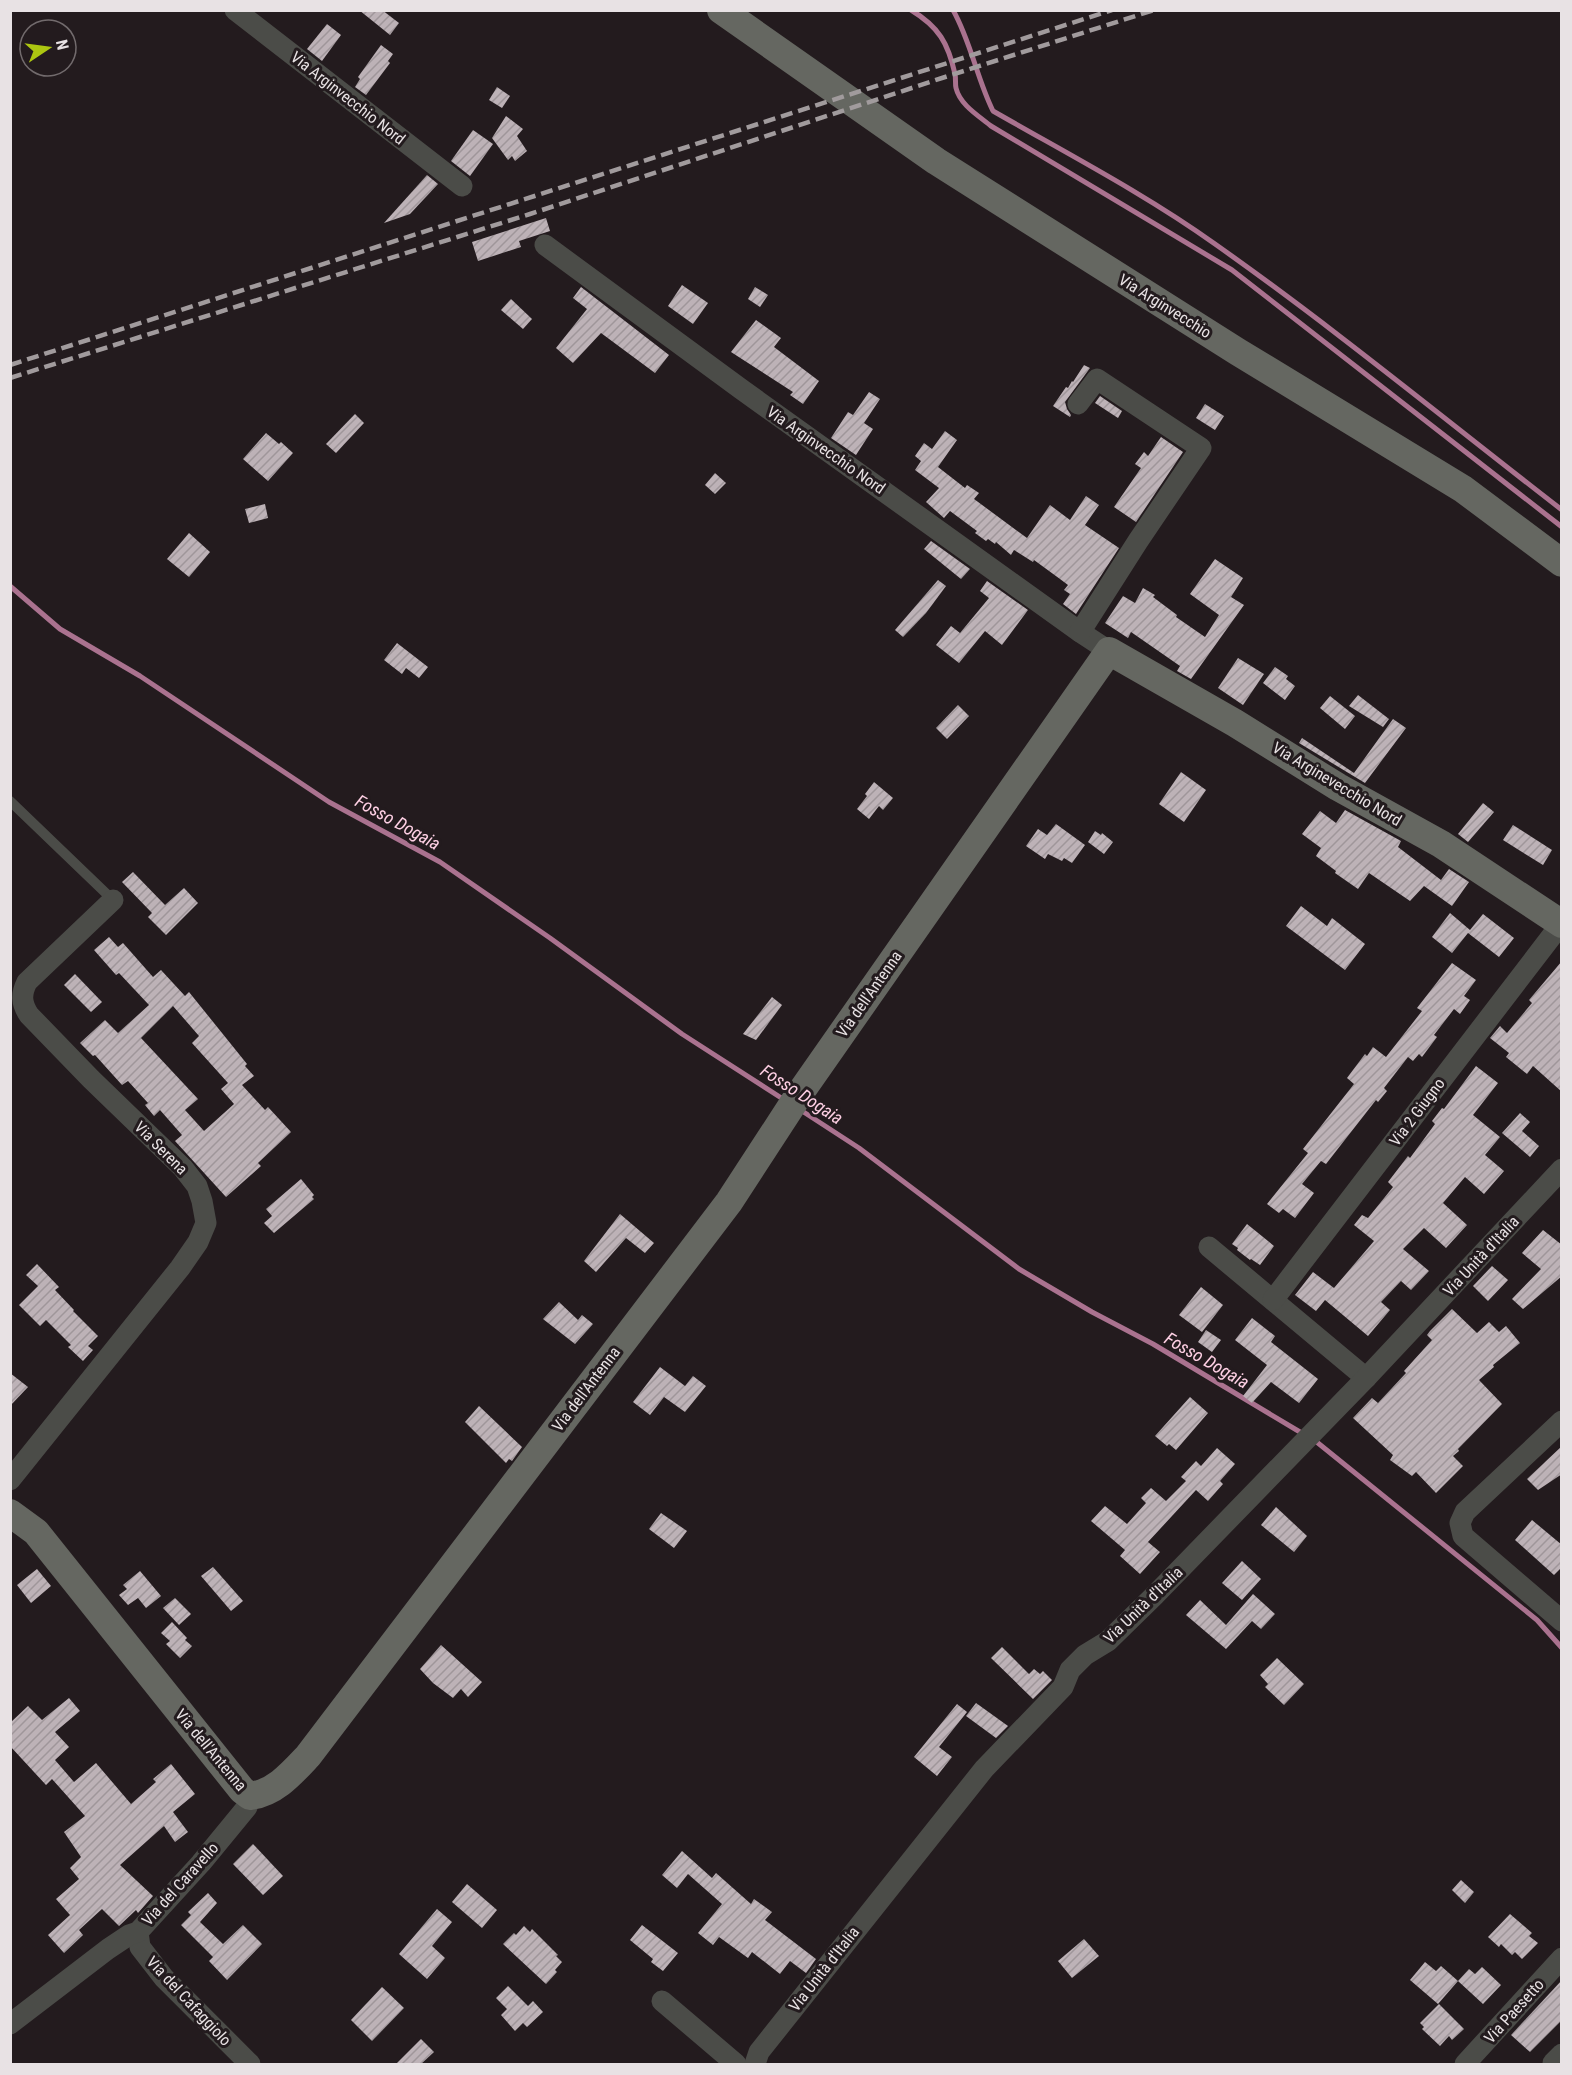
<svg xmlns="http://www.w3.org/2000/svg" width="1572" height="2075" font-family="'Roboto Condensed',sans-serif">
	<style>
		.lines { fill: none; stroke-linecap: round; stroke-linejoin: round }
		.stream { stroke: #aa728f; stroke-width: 5 }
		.building { fill: url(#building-hatch); fill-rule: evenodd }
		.lane { stroke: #4b4c48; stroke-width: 10 }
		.street { stroke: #4b4c48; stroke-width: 21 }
		.secondary { stroke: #656761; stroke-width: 28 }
		.rail { stroke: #a19b9d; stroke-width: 4.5; stroke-dasharray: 12 6; stroke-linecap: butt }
		.labels { text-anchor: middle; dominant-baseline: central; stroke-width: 6; stroke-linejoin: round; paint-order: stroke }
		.street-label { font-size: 16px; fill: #e8e2e4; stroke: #231b1e }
		.water-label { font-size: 18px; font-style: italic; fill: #fed0e4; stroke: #231b1e }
	</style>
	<defs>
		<pattern id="building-hatch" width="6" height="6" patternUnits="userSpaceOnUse" patternTransform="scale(1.5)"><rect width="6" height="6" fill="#bdb2b7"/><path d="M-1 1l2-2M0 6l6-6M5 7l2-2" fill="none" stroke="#9f969a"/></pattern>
	</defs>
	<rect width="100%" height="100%" fill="#231b1e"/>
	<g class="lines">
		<g class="stream">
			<path d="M911,10C939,27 948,43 955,74C956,79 955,84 956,88C960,105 979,116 991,126L1232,270L1562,527"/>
			<path d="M953,10C971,42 977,79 993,111C1068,154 1145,194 1215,244C1334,328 1447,421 1562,510"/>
			<polyline points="10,586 60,629 140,676 329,802 440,862 550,938 682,1034 786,1101"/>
			<polyline points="799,1109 859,1148 1019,1269 1092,1312 1153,1344 1305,1435"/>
			<polyline points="1313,1439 1537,1620 1562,1648"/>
		</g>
	</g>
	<g class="building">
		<polygon points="359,10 382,10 399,23 390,35"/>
		<polygon points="327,24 341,35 322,61 307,49"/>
		<polygon points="381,45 393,54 388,61 390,63 366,95 355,87 360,79 358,77"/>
		<polygon points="497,87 510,96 502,108 489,100"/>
		<polygon points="506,116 523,129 517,136 527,151 515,161 512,156 508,160 492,138"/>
		<polygon points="473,130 493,144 470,176 451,161"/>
		<polygon points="427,175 438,184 410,214 384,223"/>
		<polygon points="546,218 550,231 519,241 521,247 478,261 472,242"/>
		<polygon points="682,285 708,303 693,324 668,306"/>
		<polygon points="581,287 669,355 655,373 601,333 573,363 556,348 587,309 573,298"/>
		<polygon points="755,287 768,295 760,307 748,299"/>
		<polygon points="511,299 532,319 523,329 501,310"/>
		<polygon points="756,320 781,338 774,347 819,381 803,404 790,395 793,392 731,352"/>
		<polygon points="1084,365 1090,368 1065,402 1067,409 1071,415 1070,417 1053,406 1066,387 1068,388 1072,381 1073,382"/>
		<polygon points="869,392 880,399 864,423 873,429 856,455 831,438 848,412 853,415"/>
		<polygon points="1100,396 1122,411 1118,418 1095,403"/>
		<polygon points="1205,404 1224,416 1215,430 1196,418"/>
		<polygon points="355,414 364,423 336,453 326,444"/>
		<polygon points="945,431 957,440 938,467 965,488 967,485 979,493 974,499 1027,538 1050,505 1070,520 1086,496 1099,505 1085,525 1119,548 1076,614 1063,604 1070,594 1064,590 1068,585 1060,579 1034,560 1033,562 1014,550 1011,555 996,542 995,544 988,539 986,541 975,533 977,531 950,511 944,518 926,502 939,488 915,470 921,461 915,456 924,443 932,449"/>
		<polygon points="266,433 279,444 281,442 293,453 268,481 243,459"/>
		<polygon points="1161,437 1183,452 1136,522 1114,507 1141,468 1135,464 1144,452 1148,456"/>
		<polygon points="715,473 726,483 715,494 705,485"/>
		<polygon points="265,504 268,518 249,523 245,509"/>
		<polygon points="189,533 210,552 189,577 167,559"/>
		<polygon points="931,541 970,569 961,579 924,549"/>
		<polygon points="1215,559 1243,578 1231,597 1244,605 1191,679 1177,671 1180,666 1131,632 1128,638 1105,623 1123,596 1135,603 1143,588 1155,595 1153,597 1177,615 1176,617 1205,637 1219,615 1190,594"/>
		<polygon points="938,580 946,586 926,613 903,637 895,630"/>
		<polygon points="987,581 1028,610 1002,645 985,631 959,663 936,645 951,626 960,633 989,598 980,591"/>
		<polygon points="397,643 428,667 419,678 406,668 402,674 384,660"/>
		<polygon points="1238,658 1264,674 1243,705 1218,688"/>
		<polygon points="1275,667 1288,676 1286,679 1295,686 1285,700 1263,683"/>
		<polygon points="1358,695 1389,719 1383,727 1349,706"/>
		<polygon points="1330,696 1355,716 1345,729 1320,708"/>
		<polygon points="958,705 969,716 947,739 936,728"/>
		<polygon points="1393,719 1406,728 1365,783 1299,743 1302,738 1354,773"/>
		<polygon points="1181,772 1206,790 1184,822 1159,804"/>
		<polygon points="874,782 893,798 883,810 879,806 869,819 857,809 867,796 865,794"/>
		<polygon points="1483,803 1494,812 1468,842 1458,834"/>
		<polygon points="1345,810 1401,841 1398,847 1441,880 1449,869 1469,882 1452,906 1424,886 1410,901 1369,873 1358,889 1335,873 1336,871 1316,856 1321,848 1302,834 1320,811 1336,823"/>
		<polygon points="1056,824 1085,845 1072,863 1064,858 1062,861 1048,854 1045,859 1026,846 1038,829 1047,835"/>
		<polygon points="1513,825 1552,850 1543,865 1503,840"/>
		<polygon points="1095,831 1101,835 1102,833 1113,842 1104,854 1088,842"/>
		<polygon points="133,872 165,905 184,888 198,903 166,935 148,917 152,913 122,882"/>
		<polygon points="1301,906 1327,926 1332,918 1365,944 1345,970 1286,926"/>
		<polygon points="1450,913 1470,930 1483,914 1514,938 1499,957 1468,933 1452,953 1432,937"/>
		<path d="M109,937L118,947L123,943L153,977L161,970L185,996L189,992L247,1064L245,1066L254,1076L242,1085L265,1110L268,1107L291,1132L258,1163L261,1166L226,1197L175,1141L182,1135L160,1110L154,1116L145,1105L148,1103L128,1081L122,1085L95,1055L93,1056L80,1043L105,1020L118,1033L149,1005L119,973L116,975L94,950ZM173,1006L199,1036L192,1043L228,1083L221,1089L234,1104L204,1131L185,1110L198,1099L141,1038Z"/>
		<polygon points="1562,961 1562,1092 1533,1066 1527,1074 1506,1057 1509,1053 1490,1038 1500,1026 1507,1033 1532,1003 1529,1000"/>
		<polygon points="1452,963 1476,980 1464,996 1470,1000 1460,1014 1454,1009 1434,1035 1437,1037 1422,1057 1419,1054 1413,1061 1408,1057 1384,1088 1387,1091 1378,1102 1376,1100 1326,1164 1321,1161 1302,1184 1314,1193 1295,1218 1283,1209 1279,1213 1267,1204 1308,1153 1303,1149 1354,1084 1347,1078 1365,1054 1367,1056 1373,1047 1386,1057 1422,1011 1417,1008"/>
		<polygon points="75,974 102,1002 91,1012 64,985"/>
		<polygon points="772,997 782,1005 756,1040 743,1034"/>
		<polygon points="1476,1066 1498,1083 1473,1115 1500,1137 1485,1155 1504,1171 1484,1194 1465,1177 1443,1203 1467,1225 1446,1248 1424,1228 1403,1249 1429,1271 1411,1290 1401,1281 1381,1302 1390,1310 1368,1336 1325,1300 1316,1311 1295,1295 1313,1272 1334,1288 1374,1241 1354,1225 1362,1215 1368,1218 1393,1187 1388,1182 1408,1156 1410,1158 1435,1124 1432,1121 1442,1108 1444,1109"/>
		<polygon points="1520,1113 1530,1122 1522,1131 1539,1146 1530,1157 1502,1133"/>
		<polygon points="301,1179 314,1195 312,1197 314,1199 274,1233 264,1223 272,1216 266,1209"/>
		<polygon points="620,1214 654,1243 645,1253 626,1238 596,1272 584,1261"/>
		<polygon points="1247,1224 1274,1246 1260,1265 1251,1259 1250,1260 1237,1250 1238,1248 1232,1244"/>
		<polygon points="1543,1230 1562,1245 1562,1276 1523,1309 1512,1299 1541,1269 1522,1253"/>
		<polygon points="37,1264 59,1287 55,1290 74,1310 73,1311 98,1336 88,1346 93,1350 83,1361 68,1347 71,1345 46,1320 40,1326 19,1305 38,1286 26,1275"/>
		<polygon points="1492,1266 1508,1280 1488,1301 1473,1286"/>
		<polygon points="1201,1287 1223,1305 1202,1332 1179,1315"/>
		<polygon points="559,1302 578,1320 582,1315 593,1324 575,1344 543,1319"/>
		<polygon points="1452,1309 1477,1333 1489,1322 1499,1332 1506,1326 1520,1343 1493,1365 1494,1367 1479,1380 1502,1404 1458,1449 1459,1451 1453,1456 1463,1466 1436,1493 1416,1472 1412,1476 1390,1460 1393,1455 1353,1418 1372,1398 1378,1403 1406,1373 1404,1371 1432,1340 1427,1335 1430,1331"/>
		<polygon points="1252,1318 1275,1336 1271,1342 1318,1379 1299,1403 1271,1382 1252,1403 1243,1396 1267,1365 1235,1340"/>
		<polygon points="1206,1330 1221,1340 1212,1352 1198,1342"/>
		<polygon points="660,1367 685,1386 693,1376 706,1386 685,1412 664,1397 650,1415 633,1402"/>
		<polygon points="10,1373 28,1387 10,1406"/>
		<polygon points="1190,1397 1208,1413 1176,1450 1169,1444 1167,1446 1155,1436"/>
		<polygon points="479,1406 522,1447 512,1461 509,1459 506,1463 465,1422"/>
		<polygon points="1562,1446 1562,1474 1538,1490 1527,1479"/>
		<polygon points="1217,1448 1235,1464 1220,1481 1223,1484 1208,1501 1196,1490 1148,1542 1160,1552 1140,1574 1120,1556 1125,1550 1091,1521 1105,1506 1127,1524 1146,1503 1141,1498 1151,1488 1166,1501 1186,1481 1181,1477 1196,1461 1201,1466"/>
		<polygon points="1276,1507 1307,1536 1294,1552 1261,1525"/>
		<polygon points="661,1513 687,1531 674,1548 649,1529"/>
		<polygon points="1532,1520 1562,1545 1562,1567 1554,1575 1515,1540"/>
		<polygon points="1242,1561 1261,1579 1242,1600 1222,1583"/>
		<polygon points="213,1567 243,1601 231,1611 201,1576"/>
		<polygon points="37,1569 51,1586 31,1603 17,1585"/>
		<polygon points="140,1571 161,1596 146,1608 138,1598 128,1605 119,1595 127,1589 123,1585"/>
		<polygon points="1253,1594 1275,1614 1261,1629 1252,1621 1226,1649 1186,1615 1200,1600 1226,1625"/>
		<polygon points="175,1598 191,1614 179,1625 163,1608"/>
		<polygon points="172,1622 187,1638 185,1640 192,1646 180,1658 166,1644 170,1641 161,1633"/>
		<polygon points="441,1645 482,1682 468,1697 461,1689 453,1698 433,1683 420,1669"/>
		<polygon points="1002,1647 1029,1674 1034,1669 1040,1674 1043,1671 1052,1680 1033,1699 991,1658"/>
		<polygon points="1277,1658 1304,1684 1284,1705 1265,1687 1268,1684 1260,1675"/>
		<polygon points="69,1698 80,1711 55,1732 69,1747 55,1760 74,1782 96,1763 131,1804 156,1782 153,1779 171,1764 195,1794 173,1812 188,1832 175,1842 164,1826 120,1865 153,1896 138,1913 136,1910 119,1926 102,1909 79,1930 83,1935 64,1953 48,1935 70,1915 56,1899 79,1879 70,1868 81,1857 64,1832 85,1816 52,1779 46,1785 10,1746 10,1723 28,1706 42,1720"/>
		<polygon points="976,1703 1008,1726 996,1738 966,1716"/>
		<polygon points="957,1704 967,1712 939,1747 952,1757 937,1776 914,1757"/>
		<polygon points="253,1844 283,1876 263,1895 233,1864"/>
		<polygon points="682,1851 712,1878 716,1873 751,1904 754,1899 772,1912 765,1920 816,1959 806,1973 790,1961 780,1974 752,1952 748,1958 719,1937 713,1945 698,1933 722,1904 688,1874 677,1888 662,1875"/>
		<polygon points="1461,1880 1474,1892 1465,1903 1452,1890"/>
		<polygon points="467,1884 497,1910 482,1928 452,1902"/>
		<polygon points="208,1893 217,1903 200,1922 223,1944 243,1925 262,1944 227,1980 209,1961 213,1957 181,1925 191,1915 188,1912"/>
		<polygon points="437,1909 452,1922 432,1946 445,1958 427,1979 399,1954"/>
		<polygon points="1510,1914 1532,1933 1529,1936 1538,1943 1522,1959 1515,1952 1512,1955 1501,1944 1499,1947 1488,1937"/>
		<polygon points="642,1925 678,1953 663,1971 651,1962 653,1959 630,1940"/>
		<polygon points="524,1926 530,1932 532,1929 558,1955 556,1956 562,1962 555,1970 557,1972 546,1984 503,1944 514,1933 516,1935"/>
		<polygon points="1084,1939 1099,1956 1072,1978 1058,1961"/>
		<polygon points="1425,1962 1436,1971 1441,1966 1458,1981 1438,2004 1410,1980"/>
		<polygon points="1482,1967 1501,1985 1483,2004 1458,1981 1469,1969 1475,1974"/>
		<polygon points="1562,1980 1562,2020 1530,2052 1511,2035"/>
		<polygon points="508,1986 528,2006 533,2001 543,2012 527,2027 523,2023 515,2031 501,2015 507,2009 496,1998"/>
		<polygon points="382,1987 404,2008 372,2041 351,2020"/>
		<polygon points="1439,2004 1464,2029 1452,2040 1449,2036 1440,2046 1422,2029 1424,2027 1420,2023"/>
		<polygon points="421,2039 434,2052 421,2064 396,2064"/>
	</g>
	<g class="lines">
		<polyline class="lane" points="10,801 113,900"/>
		<g class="street">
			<polyline points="235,10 462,186"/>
			<polyline points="545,245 741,389 1080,632 1109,651"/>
			<polyline points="1078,404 1097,379 1201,448 1138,541 1080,632"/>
			<polyline points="1209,1247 1366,1378"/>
			<polyline points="1273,1300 1561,924"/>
			<polyline points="1562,1421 1465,1512 1460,1523 1463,1536 1562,1621"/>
			<path d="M10,1480L180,1268L198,1242L206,1223L202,1201L197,1186L183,1168L91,1079L29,1015C21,1003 21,994 27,982L113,900"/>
			<polyline points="138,1932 140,1947 164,1978 250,2064"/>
			<polyline points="662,2001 736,2064"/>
			<polyline points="10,2024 108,1949 129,1935 138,1932 201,1863 247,1807 250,1796"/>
			<polyline points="1553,2063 1562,2054"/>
			<polyline points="755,2064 759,2052 984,1769 1063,1687 1070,1670 1085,1655 1108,1641 1155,1595 1366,1378 1562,1169"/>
			<polyline points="1465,2064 1562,1958"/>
		</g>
		<g class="secondary">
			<polyline points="721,10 936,161 1238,352 1463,489 1562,563"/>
			<path d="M10,1513L36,1532L242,1790L250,1796C275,1793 292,1773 308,1756L729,1202L798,1096L1109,651L1235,723L1338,787L1441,844L1562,924"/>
		</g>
		<g class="rail">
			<polyline points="10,365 1112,10"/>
			<polyline points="10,378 530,214 942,78 1154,10"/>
		</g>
	</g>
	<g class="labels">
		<g class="street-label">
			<text transform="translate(348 98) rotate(38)">Via Arginvecchio Nord</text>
			<text transform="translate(1165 306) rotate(32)">Via Arginvecchio</text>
			<text transform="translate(826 450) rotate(35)">Via Arginvecchio Nord</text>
			<text transform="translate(1337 784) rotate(31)">Via Arginevecchio Nord</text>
			<text transform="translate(869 994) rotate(-55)">Via dell'Antenna</text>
			<text transform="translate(1417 1112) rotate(-53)">Via 2 Giugno</text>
			<text transform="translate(161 1148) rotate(45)">Via Serena</text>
			<text transform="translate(1481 1256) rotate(-47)">Via Unità d'Italia</text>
			<text transform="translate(586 1389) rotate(-53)">Via dell'Antenna</text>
			<text transform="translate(1143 1605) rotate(-44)">Via Unità d'Italia</text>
			<text transform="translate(211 1750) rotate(50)">Via dell'Antenna</text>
			<text transform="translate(180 1884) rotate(-48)">Via del Caravello</text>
			<text transform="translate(824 1969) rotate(-52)">Via Unità d'Italia</text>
			<text transform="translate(189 2001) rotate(47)">Via del Cafaggiolo</text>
			<text transform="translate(1514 2011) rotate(-48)">Via Paesetto</text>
		</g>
		<g class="water-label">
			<text transform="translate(398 822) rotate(29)">Fosso Dogaia</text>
			<text transform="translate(802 1094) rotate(33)">Fosso Dogaia</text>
			<text transform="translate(1207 1360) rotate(30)">Fosso Dogaia</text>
		</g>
	</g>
	<rect width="1572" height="2075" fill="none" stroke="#e8e2e4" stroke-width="24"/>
	<g transform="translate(48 48) rotate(77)"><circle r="28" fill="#231b1e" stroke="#726b6d" stroke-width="1.5"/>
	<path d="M0-4.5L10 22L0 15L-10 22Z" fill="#acc611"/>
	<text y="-9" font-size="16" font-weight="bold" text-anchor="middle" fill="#e8e2e4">N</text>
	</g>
</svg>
